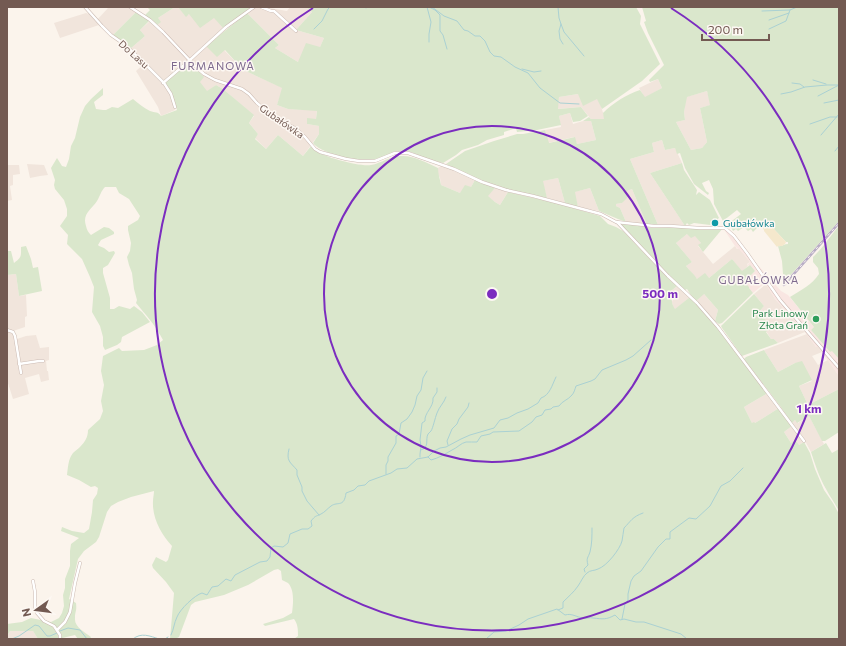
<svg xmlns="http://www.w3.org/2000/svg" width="846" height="646" font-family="Commissioner,sans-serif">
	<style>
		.residential { fill: #f1e5dc }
		.commercial { fill: #f9e6e2 }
		.green { fill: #dae7cc; fill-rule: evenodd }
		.sand { fill: #f5e8cc }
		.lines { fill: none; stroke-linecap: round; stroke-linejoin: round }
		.stream { stroke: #aad1d3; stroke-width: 1 }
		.street-casing { stroke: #ccbbb3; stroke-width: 3.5 }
		.street { stroke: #fff; stroke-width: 2.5 }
		.rail-casing { stroke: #b6abc4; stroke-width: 2.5 }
		.rail { stroke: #fdf8f3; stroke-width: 1; stroke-dasharray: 3; stroke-linecap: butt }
		.ring { fill: none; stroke: #7b2cbf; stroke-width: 2 }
		.culture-dot { fill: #0f9aa8; stroke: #fdf8f3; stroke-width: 1.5 }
		.leisure-dot { fill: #2e9e5b; stroke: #fdf8f3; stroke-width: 1.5 }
		.labels { text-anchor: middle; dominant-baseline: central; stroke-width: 3; stroke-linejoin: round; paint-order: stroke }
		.street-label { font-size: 10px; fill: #735a52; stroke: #fdf8f3 }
		.culture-label { font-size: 10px; fill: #0d838f; stroke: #fdf8f3; text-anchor: start }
		.leisure-label { font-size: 10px; fill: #27864d; stroke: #fdf8f3; text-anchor: end }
		.neighbourhood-label { font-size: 11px; letter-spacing: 1px; fill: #7e6a8e; stroke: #fdf8f3 }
		.centre { fill: #7b2cbf; stroke: #fdf8f3; stroke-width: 2 }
		.ring-label { font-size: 12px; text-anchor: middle; font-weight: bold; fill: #7b2cbf; stroke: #fdf8f3; stroke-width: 3; stroke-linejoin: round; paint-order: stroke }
	</style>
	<rect width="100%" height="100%" fill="#fbf4ec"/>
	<g class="residential">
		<polygon points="109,7 127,7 136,12 113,35 97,20"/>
		<polygon points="175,7 178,7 186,16 189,14 214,17 224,29 205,45 224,50 236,62 234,64 252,74 283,88 277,105 288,109 317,110 316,119 307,124 319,126 319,134 303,156 278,135 266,149 255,138 258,134 249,123 254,116 223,89 216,85 207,92 199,82 172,97 175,110 161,116 158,107 136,71 145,63 130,49 145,36 140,30 151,20 157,24 158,18"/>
		<polygon points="253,7 264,7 287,11 290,7 306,7 312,12 296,30 324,38 320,47 298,62 275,48 279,45 247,13"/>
		<polygon points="86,13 89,14 99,25 60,38 54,23"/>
		<polygon points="658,79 662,88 645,98 639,88"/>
		<polygon points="707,91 711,105 700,108 707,142 702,148 691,150 676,122 685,120 684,112 686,97"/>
		<polygon points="578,94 598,97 605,119 591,119 581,107 557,109 559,97"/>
		<polygon points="570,113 573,124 583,121 591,121 596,140 577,144 574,137 548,143 545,130 561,127 559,116"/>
		<polygon points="662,140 665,150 675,148 682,163 650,173 685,226 658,225 630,159 654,152 652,143"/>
		<polygon points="27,164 44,165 48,175 40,176 30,178"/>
		<polygon points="7,165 19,165 20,174 13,175 13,185 10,186 12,200 7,201"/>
		<polygon points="441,166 449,168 475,180 471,187 460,193 441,185 440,178 438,174 438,168"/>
		<polygon points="558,178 565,203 547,198 542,181"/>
		<polygon points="495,188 508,192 500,205 495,202 487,196"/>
		<polygon points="590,188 599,211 578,207 574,192"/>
		<polygon points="632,189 647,225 626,222 620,208 616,206 616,204 622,203 627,191"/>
		<polygon points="687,234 695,235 701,243 698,246 713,264 735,246 737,249 739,248 750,262 747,264 748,266 742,272 732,259 709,278 697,279 686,266 692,262 676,243"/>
		<polygon points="16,274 19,296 26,295 27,316 25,317 25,327 13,331 17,339 26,336 36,335 40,348 49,347 49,360 46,361 47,371 48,371 49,380 41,382 39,374 25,378 29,394 13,399 7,380 7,275"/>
		<polygon points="766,284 775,299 805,332 778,343 774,339 771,339 766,331 770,327 759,312 764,306 754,294"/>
		<polygon points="677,286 690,297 675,310 673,307 672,302 673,299 671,291"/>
		<polygon points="703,293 718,310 715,321 709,316 696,301"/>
		<polygon points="807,334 816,347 818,347 822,352 812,356 818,365 828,360 839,376 839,389 808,405 799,386 812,381 795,363 778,372 764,350"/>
		<polygon points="768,393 779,408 755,423 752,423 744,407"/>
		<polygon points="809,416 824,444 811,452 804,439 792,423 795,420 798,423"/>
		<polygon points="792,426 804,442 799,445 791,443 784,432"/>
		<polygon points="23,630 33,631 38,639 7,639 7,636 10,631"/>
	</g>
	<polygon class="commercial" points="725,226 738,239 755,262 781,291 788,295 814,327 811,330 830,352 832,350 839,359 837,361 839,363 839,376 818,347 816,347 805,332 775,299 765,283 753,293 744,282 755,271 749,265 748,266 747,265 750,262 739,249 738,249 735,246 723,228"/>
	<g class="green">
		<polygon points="147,7 175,7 158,18 161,22 157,25 145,15 150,10"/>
		<polygon points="178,7 253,7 224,29 214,18 200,28 189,14 186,17"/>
		<path d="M306,7H636L641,16L640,24L660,64L642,81L602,109L597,99L583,106L578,94L559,97L558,109L581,107L588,116L580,121L573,122L570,113L559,116L561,125L537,130L517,132L516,128L504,132V135L487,140L478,145L462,150L456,155L443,163C436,161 429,160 422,157C417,155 411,151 405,151C392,151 382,159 370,160C357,162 320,153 313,143L319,134V126L307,124V118L316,119L317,111L288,109L277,105L282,88L252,74L234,65L236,62L225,50L217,57L206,46L247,13L279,45L275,48L298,62L306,43L320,47L324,38L296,30L312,12Z"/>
		<path d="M642,7H839V221L788,278L783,274L782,261L778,246C782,247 784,244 788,244V242H786L771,226L768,228L761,224L753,232L751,229L748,231L744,227L738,231L736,229L733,231L729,223L741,214L737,210L723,221L714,204L713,189L709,180L702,183L706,191L709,193L708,195L694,184L685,168L680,153L677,154L675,148L665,150L662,140L652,143L654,152L630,159L658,225H647L632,189L627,191V198L622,203L616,204V206L620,208L626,222L618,219L599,211L590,188L575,192L578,207L565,203L558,178L543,181L547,198L502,188L476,178L446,164L465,151L494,141L517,134H523L545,130L549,143L575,137L577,144L596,140L591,121H583L589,117L591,119H604L603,113C613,103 627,94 640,90L645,97L662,88L658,79L650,82L649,80L664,65L648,33L644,22L646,21ZM707,91L710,105L700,108L707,142L702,148L691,150L676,122L685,120L684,112L687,97Z"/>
		<polygon points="136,12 149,21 140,30 145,36 130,49 113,35"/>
		<path d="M188,60L204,77L200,82L207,91L216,85L223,89L254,115L249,123L258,134L255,139L266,149L278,135L303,156L311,146C312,147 313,149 315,150C323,157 360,167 371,165C382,163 391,155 403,156C415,156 427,163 438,168C438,174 440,179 441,185L460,193L465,185L471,187L475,180L495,188L488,196L495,202L500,205L508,192L559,204L600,216L608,224L616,227L623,231L672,282L677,286L671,291C672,298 671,304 675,309L690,297L717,327L768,393L744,407L752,423L754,422L755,423L779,408L792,426L784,432L791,443L795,440L799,445L804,442L810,453L815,469L824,490L833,503L839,514V639H294L298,636C298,630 298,624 294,619L265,626L263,624L283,618L292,613C293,605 295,590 288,583C286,582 284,581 282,580L281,571L278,569L274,570L248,585L224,595L195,602L191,605L179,637L175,639H170L174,593L166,582L153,568L152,565L156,557L166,562L168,560L172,546C161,534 152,518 153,501C153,498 154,494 154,491L131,497L118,502L111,506L107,512L99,537L96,542L84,551L78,559L69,599L76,603C77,611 75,611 75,618C74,627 85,632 91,637L90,639H78L75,635L58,639H38L33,631H10L7,636V624L22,622L31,618L51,622L59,618L62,613L64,606L63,595L65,588V579L70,566V551L71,544L79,538L61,531L62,527L72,531L84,533L89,529L92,512L93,500L97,494L98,488L95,486L91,487L79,480L67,475C68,468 68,459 73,453C75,451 78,449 80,447C85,442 88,437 88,430L100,419L103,411L101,401L104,385L101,371L103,356L119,348L122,351L144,350L157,345L163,340C156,326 146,315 136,303L137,300L134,289L132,273L129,265L127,257L130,251L131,243L128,230V226L138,220L140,216L129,199L119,193L116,187H105C101,191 100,196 97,201C91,210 82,214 86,226C87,230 88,232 91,235L104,227L109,228L114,232V234L101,240L98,245L99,246L104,248L109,252L114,251L115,253L108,265L103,268V273L110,298V309H114L119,306L130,309L134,306L142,312L150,322L122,337L121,342L117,345L105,350L103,346V337L100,326L92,312L94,287L90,277L82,259L67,244L68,235L60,226L67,216V209L64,200L55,189L54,185L55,180L51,168L57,158L62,166L66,167L69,159L71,146L75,138L80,117L85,106L91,99L103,88V95L94,102L96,109L103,110H106L112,107L118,108L133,99C138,103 144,108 150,111C155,113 158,111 161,116L177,110L172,94L163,81Z"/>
		<polygon points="682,163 684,170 697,190 696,195 699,192 710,200 719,218 710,225 694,223 689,225 687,223 685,226 650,173"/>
		<path d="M619,223L653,228L668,227L701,229L723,228L703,252L698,245L701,243L695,236L691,238L687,234L676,243L692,262L686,266C690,271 694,274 697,279L705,273L709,278L732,259L742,271L750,265L755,271L744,282L749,287V288L753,293L722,323L719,324L715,321L718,310L704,294L696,301L692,297L687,289L685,290L679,285Z"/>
		<path d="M839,226V359L832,351L830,352L811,330L814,327L790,297C801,290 812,285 819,274L818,268L813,262V257C823,248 830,236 839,226Z"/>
		<path d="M26,246L31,259L33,268L38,267L42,291L19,296L16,274L7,275V251H11L14,263C22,257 21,256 21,247Z"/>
		<polygon points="754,294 764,306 759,312 771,327 766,332 771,339 774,339 778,343 742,356 722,328 721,326"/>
		<polygon points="764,350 778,372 795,363 802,361 812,380 799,386 808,405 839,389 839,432 825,441 822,441 809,416 797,423 795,420 792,423 780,406 744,359 746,357"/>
		<path d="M826,443L832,453L839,449V511C835,503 830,497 826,489C819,477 815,464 811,452Z"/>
	</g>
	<polygon class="sand" points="761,224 765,225 768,228 771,226 786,242 785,244 782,246 778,246 777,247 764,231 764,230 761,225"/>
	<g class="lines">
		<g class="stream">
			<polyline points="366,7 366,8"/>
			<polyline points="427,7 431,22 429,34 429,42"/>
			<polyline points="429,7 435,10 440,15 440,31 443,35 447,49"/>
			<polyline points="432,7 444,16 457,21 464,30 468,31 475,36 480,36 485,41 490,52 494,56 501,57 515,67 528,73 540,88 560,103 579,104"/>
			<polyline points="558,7 559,18 561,24 559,31 560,39 563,44"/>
			<polyline points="762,11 790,10 797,7"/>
			<polyline points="769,20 789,13"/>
			<polyline points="561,24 564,32 584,56"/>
			<polyline points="314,29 322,21 328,9 330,7"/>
			<polyline points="769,29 786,21 790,10"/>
			<polyline points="522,69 534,72 541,71"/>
			<polyline points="813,80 826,84"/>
			<polyline points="792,83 800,84 804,87"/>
			<polyline points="781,94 791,92 805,87 827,85 839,85"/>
			<polyline points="818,96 839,85"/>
			<polyline points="824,103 839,100"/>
			<polyline points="810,124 830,117 837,117"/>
			<polyline points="821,135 839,114"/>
			<polyline points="835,151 839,146"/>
			<polyline points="448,445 447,441 452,429 457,424 459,419 468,407 469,403"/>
			<path d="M289,449C286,461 290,462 297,470V475L302,487V491L307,501L319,515"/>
			<path d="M421,450C430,447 425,440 428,434C429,433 430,432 431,431C433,428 435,418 437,413C439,407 444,403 446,397"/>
			<path d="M420,457V454L421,446L420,440L422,423L425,421C424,413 434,407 433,398L437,392V388"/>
			<path d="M428,457L431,460C439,458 445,454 452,450C457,448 461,443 466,442C470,442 473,442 477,442L481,436L490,434L493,432L519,431L532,422L536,417L542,415L545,410L551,409L553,407L559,406C562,401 568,400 572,395C574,393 575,389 576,386L591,381L595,379L602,370L626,360L633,356L651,340"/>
			<polyline points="386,474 386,465 388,461 388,457 396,443 396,436 399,434 401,423 407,419 412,412 415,405 417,396 421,390 423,378 427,371"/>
			<path d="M585,572L584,569L588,565C586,558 588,558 590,552C592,544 592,536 592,528"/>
			<path d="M558,610L563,608V602C568,597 574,592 578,586C581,582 583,576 587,573C590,570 594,571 598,569C607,566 620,549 622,541C623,537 623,532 624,528C631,521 632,517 643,513"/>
			<polyline points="622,619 625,604 628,600 628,594 631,581 634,576 641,571 658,547 666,539 670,539 670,532 689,518 696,519 710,506 721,486 730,481 743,468"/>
			<polyline points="60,631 68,628 80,630 87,639"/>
			<path d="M171,635C174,629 174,623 177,617C180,609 195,595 202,593L207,595L212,587L218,586L226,579L231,581L235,575L260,562L267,561L270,557L271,548L274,546L283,547L288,543L290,534L302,529H308L312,526L311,521C316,515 315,517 321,514C325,512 327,509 331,506C338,501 344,508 346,493L354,490L358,486L365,485L369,481L391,473L397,469L407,468L417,459L428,457L434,451L440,448L446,447L461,439L470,435L494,428L500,420L508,418L517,413L528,409L538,403L541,398C550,395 552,385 556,377"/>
			<polyline points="12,639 19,636 35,625 39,626 47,636 50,636 57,633"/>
			<path d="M133,639C141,632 150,636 159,639"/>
			<polyline points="165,639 168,637"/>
			<path d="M486,639L494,632L506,631L519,625L528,619L557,609L565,615C572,613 576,617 583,618C587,619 590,617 593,618C603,619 606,620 615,615L620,620L624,619L636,622H644L681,634L687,639"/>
		</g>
		<defs>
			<g id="street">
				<polyline points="85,7 102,26 111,35 124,44 140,59 164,83 171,94 175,107"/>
				<polyline points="130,7 150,20 163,32 197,68 204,74 215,80 242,89 249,94 257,103 264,109 285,123 295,128 305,137 315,149 320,152 346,159 359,161 375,161 395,153 408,153 454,169 482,182 506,190 533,196 601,214 616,222 654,226 670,226 700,228 725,228 734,236 747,253 780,300 839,368"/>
				<polyline points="261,7 271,11 274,11 296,31"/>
				<polyline points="190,60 226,27 254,7"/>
				<polyline points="163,83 190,60"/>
				<polyline points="617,222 668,276 697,303 718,327 804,441"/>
				<polyline points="7,330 13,332 15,336 21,373"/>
				<polyline points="19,364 39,361 43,361"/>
				<polyline points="33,581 35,592 35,607 37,613 44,621 54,626 60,635 60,639"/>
				<polyline points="57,630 65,622 70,612 75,583 80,563"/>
			</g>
		</defs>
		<use href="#street" class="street-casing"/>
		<use href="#street" class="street"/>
		<defs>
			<polyline id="rail" points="784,285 839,223"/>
		</defs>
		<use href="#rail" class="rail-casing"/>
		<use href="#rail" class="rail"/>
	</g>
	<g class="ring">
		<circle cx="492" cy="294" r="168"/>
		<path d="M671 8A337 337 0 1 1 313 8"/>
	</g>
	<circle class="culture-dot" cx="715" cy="223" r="4"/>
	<circle class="leisure-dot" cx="816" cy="319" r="4"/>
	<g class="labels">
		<g class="street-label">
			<text transform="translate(134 54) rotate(42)">Do Lasu</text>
			<text transform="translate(282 121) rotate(35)">Gubałówka</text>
		</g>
		<g class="culture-label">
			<text x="723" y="223">Gubałówka</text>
		</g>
		<g class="leisure-label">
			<text x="808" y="313">Park Linowy<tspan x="808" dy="12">Złota Grań</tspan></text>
		</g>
		<g class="neighbourhood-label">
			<text x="213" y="65">FURMANOWA</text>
			<text x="759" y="279">GUBAŁÓWKA</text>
		</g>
	</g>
	<circle cx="492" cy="294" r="6" class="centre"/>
	<g class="ring-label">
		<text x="660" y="298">500 m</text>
		<text x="809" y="413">1 km</text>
	</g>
	<rect width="846" height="646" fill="none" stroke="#735a52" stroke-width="16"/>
	<g transform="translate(36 610) rotate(256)" stroke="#fdf8f3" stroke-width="3" paint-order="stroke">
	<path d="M0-3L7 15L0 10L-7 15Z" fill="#735a52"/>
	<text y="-6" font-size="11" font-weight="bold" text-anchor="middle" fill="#735a52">N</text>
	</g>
	<path d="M702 34v6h67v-6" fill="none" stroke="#735a52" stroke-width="2"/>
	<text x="708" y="34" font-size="12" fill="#735a52" stroke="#fdf8f3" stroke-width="3" paint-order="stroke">200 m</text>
</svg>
